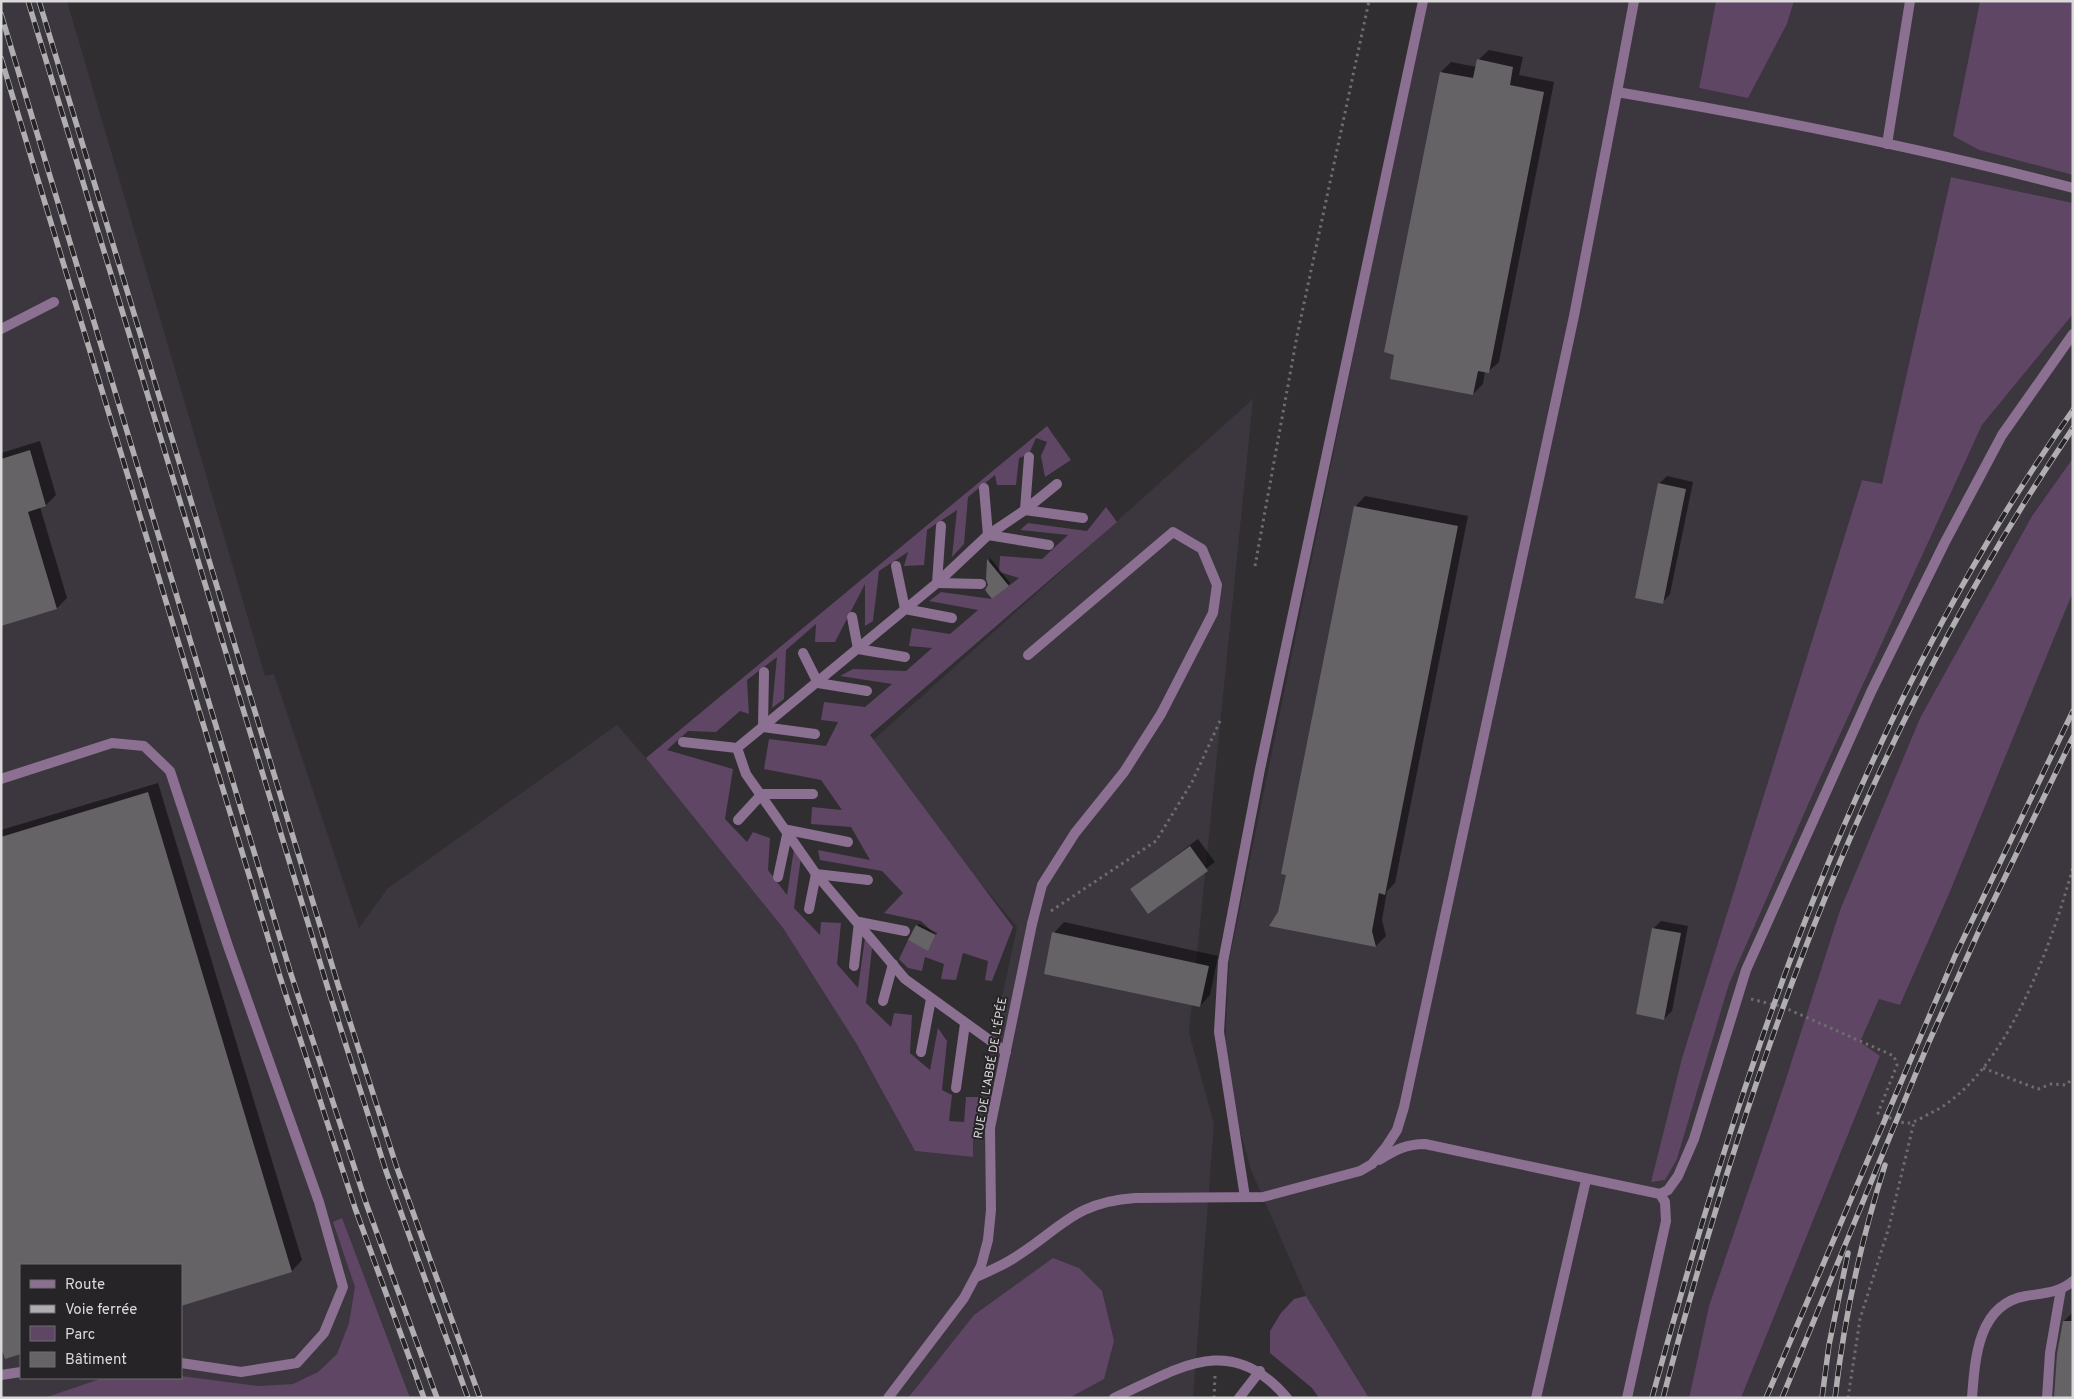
<svg xmlns="http://www.w3.org/2000/svg" width="2074" height="1399" font-family="Overpass,sans-serif">
	<style>
		.built { fill: #3c363e; fill-rule: evenodd }
		.green { fill: #5e4664 }
		.shadow { fill: #0007 }
		.building { fill: #656366 }
		.lines { fill: none; stroke-linecap: round; stroke-linejoin: round }
		.path { stroke: #6e6c6f; stroke-width: 3; stroke-dasharray: 2.5 4; stroke-linecap: butt }
		.lane { stroke: #8b7092; stroke-width: 10 }
		.street { stroke: #8b7092; stroke-width: 10 }
		.rail-casing { stroke: #b0aeb0; stroke-width: 5.5 }
		.rail { stroke: #262427; stroke-width: 4; stroke-dasharray: 11; stroke-linecap: butt }
		.labels { text-anchor: middle; dominant-baseline: central; stroke-width: 4; stroke-linejoin: round; paint-order: stroke }
		.street-label { font-size: 12px; fill: #dbdadb; stroke: #262427 }
	</style>
	<rect width="100%" height="100%" fill="#302e31"/>
	<g class="built">
		<path d="M1,1H67L265,676L274,674L359,928L388,888L617,725L646,758L783,928L855,1041L915,1151L973,1157V1133L1017,927L929,821L872,741L1253,399L1189,1033L1214,1124L1193,1398H1ZM21,1265H181V1378H21Z"/>
		<polygon points="1426,1 1716,1 1699,88 1748,97 1787,24 1794,1 1980,1 1953,136 1979,150 2073,175 2073,203 1951,177 1882,485 1862,480 1682,1058 1651,1182 1677,1159 1729,984 1815,789 1982,425 2073,314 2073,458 2032,516 1920,718 1840,910 1784,1085 1709,1306 1689,1398 1369,1398 1306,1296 1251,1170 1239,1128 1225,1046 1229,961"/>
		<polygon points="2073,592 2073,1398 1741,1398 1880,1057 1860,1042 1879,998 1900,1005 1949,894"/>
	</g>
	<g class="green">
		<polygon points="1716,1 1794,1 1787,24 1748,98 1699,88"/>
		<polygon points="1980,1 2073,1 2073,175 1979,150 1953,136"/>
		<polygon points="1951,177 2073,203 2073,314 1982,425 1815,789 1729,984 1677,1159 1665,1180 1651,1182 1682,1058 1862,480 1882,484"/>
		<polygon points="1047,426 1071,460 1045,477 1041,456 1047,442 1036,438 1029,454 1019,458 1016,485 997,485 995,475 968,497 964,544 952,557 957,510 927,530 924,565 904,566 908,552 879,571 873,621 865,626 865,584 835,642 815,642 816,624 786,650 784,699 772,708 777,657 747,680 749,714 740,711 716,732 688,731 667,750 733,769 725,819 747,842 753,832 770,838 768,870 787,895 794,849 801,858 794,908 820,935 821,922 841,923 837,964 858,988 865,938 872,948 866,1003 891,1027 894,1013 912,1015 910,1053 930,1070 938,1028 947,1041 942,1090 952,1095 949,1121 964,1122 966,1097 980,1097 973,1133 973,1157 915,1151 856,1043 783,928 646,758"/>
		<polygon points="2073,458 2073,592 1949,894 1900,1005 1879,999 1860,1042 1880,1056 1741,1398 1689,1398 1709,1306 1784,1085 1840,910 1920,718 2032,516"/>
		<polygon points="1106,507 1117,522 870,735 1013,927 992,981 985,980 988,961 963,953 956,980 941,979 944,964 925,957 922,971 908,968 899,959 908,940 928,950 936,935 921,921 884,913 903,893 882,871 820,860 818,850 870,860 851,827 811,824 812,807 842,810 821,780 764,769 769,739 826,746 838,722 821,720 824,702 865,707 892,684 840,676 853,669 906,671 932,648 909,646 912,628 950,634 978,610 929,601 941,592 992,599 1019,578 999,572 1000,556 1042,559 1068,535 1020,530 1028,523 1087,531"/>
		<polygon points="342,1218 410,1398 44,1398 103,1378 181,1376 258,1386 293,1384 318,1372 337,1354 349,1323 355,1287 333,1222"/>
		<polygon points="1053,1258 1079,1268 1102,1291 1114,1341 1104,1379 1069,1398 908,1398 974,1315"/>
		<polygon points="1306,1296 1369,1398 1319,1398 1312,1388 1270,1353 1270,1331 1281,1313 1294,1299"/>
	</g>
	<g class="shadow">
		<polygon points="1489,50 1523,57 1519,75 1554,82 1499,362 1488,372 1485,371 1483,384 1473,394 1441,72 1451,62 1477,67 1478,60"/>
		<polygon points="40,441 56,495 46,505 40,507 67,598 57,608 1,625 1,453"/>
		<polygon points="1667,476 1693,482 1670,594 1663,602 1659,484"/>
		<polygon points="1365,496 1468,516 1395,883 1387,891 1382,920 1386,936 1376,946 1280,913 1355,507"/>
		<polygon points="990,558 1010,583 1008,585 989,585 987,579"/>
		<polygon points="158,783 302,1260 292,1271 181,1304 181,1265 21,1265 21,1352 6,1357 1,1343 1,830"/>
		<polygon points="1198,839 1215,862 1148,912 1131,889"/>
		<polygon points="1661,921 1688,926 1672,1011 1664,1019 1654,928"/>
		<polygon points="1064,922 1218,956 1210,995 1200,1006 1054,933"/>
		<polygon points="919,924 937,933 930,947 917,926"/>
		<polygon points="2073,1312 2073,1398 2064,1321"/>
	</g>
	<g class="building">
		<polygon points="1477,59 1513,67 1510,85 1544,92 1489,373 1478,371 1473,395 1390,379 1394,355 1384,352 1440,72 1473,78"/>
		<polygon points="30,450 46,506 28,512 57,609 1,626 1,459"/>
		<polygon points="1658,483 1686,489 1663,604 1635,598"/>
		<polygon points="1354,506 1458,526 1385,895 1379,893 1372,931 1376,947 1269,926 1278,912 1286,875 1281,874"/>
		<polygon points="987,559 1009,586 992,599 985,590 988,585 986,579"/>
		<polygon points="148,792 292,1272 181,1306 181,1265 21,1265 21,1354 5,1359 1,1347 1,837"/>
		<polygon points="1190,846 1208,871 1148,914 1130,889"/>
		<polygon points="916,925 936,935 928,951 908,940"/>
		<polygon points="1652,928 1681,933 1664,1020 1636,1014"/>
		<polygon points="1052,932 1209,966 1200,1007 1044,974"/>
		<polygon points="2063,1321 2073,1321 2073,1398 2054,1398 2057,1354"/>
	</g>
	<g class="lines">
		<g class="path">
			<polyline points="1255,566 1297,336 1369,1"/>
			<polyline points="1051,911 1156,841 1192,782 1220,721"/>
			<path d="M1751,999L1783,1007L1894,1056L1897,1065L1878,1113C1887,1116 1898,1123 1907,1123C1915,1123 1924,1116 1931,1113C2006,1076 2052,943 2073,867"/>
			<polyline points="1983,1068 2038,1089 2051,1084 2066,1085 2073,1078"/>
			<polyline points="1214,1398 1215,1376"/>
			<polyline points="1848,1398 1860,1319 1889,1227 1914,1122"/>
		</g>
		<g class="lane">
			<polyline points="1617,92 1634,1"/>
			<polyline points="1887,144 1910,1"/>
			<polyline points="1,329 54,302"/>
			<polyline points="1029,457 1025,510 1083,518"/>
			<polyline points="984,488 988,535 1049,545"/>
			<polyline points="941,526 937,583 981,584"/>
			<polyline points="896,566 905,609 952,618"/>
			<polyline points="852,617 858,649 905,657"/>
			<polyline points="803,653 818,683 867,691"/>
			<polyline points="1028,655 1173,532 1202,549 1217,585 1213,613 1161,714 1124,772 1075,833 1042,885 1032,924"/>
			<polyline points="764,672 763,727 815,734"/>
			<polyline points="683,742 737,748"/>
			<polyline points="1,779 112,743 144,746 170,771 228,946 319,1202 343,1287 324,1333 297,1363 241,1372 181,1363"/>
			<polyline points="738,820 762,794 813,794"/>
			<polyline points="778,877 788,830 848,842"/>
			<polyline points="809,909 816,874 868,880"/>
			<polyline points="854,966 859,922 905,931"/>
			<polyline points="883,1001 893,964"/>
			<polyline points="921,1052 931,999"/>
			<polyline points="1006,1052 905,979 816,874 746,774 737,748 937,583 988,535 1025,510 1057,484"/>
			<polyline points="956,1088 965,1024"/>
			<path d="M1379,1160C1395,1150 1406,1144 1425,1144L1660,1194L1665,1202L1666,1221L1627,1398"/>
			<polyline points="1660,1194 1668,1190 1678,1176 1694,1139 1746,970 1871,692 1945,542 2002,435 2073,334"/>
			<polyline points="1245,1197 1219,1032 1223,962 1260,769 1423,1"/>
			<path d="M976,1277C989,1271 1002,1266 1014,1258C1061,1229 1074,1202 1135,1198L1263,1197L1360,1171L1372,1164L1386,1147L1397,1130L1404,1107L1574,316L1617,92C1770,118 1923,148 2073,188"/>
			<polyline points="1,1375 21,1372"/>
			<polyline points="1239,1398 1260,1371"/>
			<polyline points="1536,1398 1586,1180"/>
			<path d="M1972,1398C1975,1358 1978,1304 2026,1296C2044,1293 2059,1293 2073,1281"/>
			<polyline points="2047,1398 2050,1353 2061,1289"/>
		</g>
		<g class="street">
			<polyline points="888,1398 964,1298 981,1266 988,1240 991,1210 990,1128 1032,924"/>
			<path d="M1114,1398C1180,1368 1230,1331 1287,1398"/>
		</g>
		<defs>
			<g id="rail">
				<polyline points="28,1 329,992 386,1171 468,1398"/>
				<polyline points="39,1 339,988 397,1168 480,1398"/>
				<polyline points="1,14 290,971 366,1203 437,1398"/>
				<polyline points="1,58 280,977 355,1208 424,1398"/>
				<path d="M1652,1398C1748,1048 1862,709 2073,410"/>
				<path d="M1663,1398C1753,1053 1872,724 2073,428"/>
				<polyline points="1766,1398 1955,956 2073,711"/>
				<polyline points="1782,1398 1928,1044 1978,933 2073,737"/>
				<polyline points="1822,1398 1829,1345 1848,1253"/>
				<path d="M1835,1398C1844,1319 1861,1240 1885,1165"/>
			</g>
		</defs>
		<use href="#rail" class="rail-casing"/>
		<use href="#rail" class="rail"/>
	</g>
	<g class="labels">
		<g class="street-label">
			<text transform="translate(991 1068) rotate(-80)">RUE DE L'ABBÉ DE L'ÉPÉE</text>
		</g>
	</g>
	<rect width="2074" height="1399" fill="none" stroke="#dbdadb" stroke-width="5"/>
	<rect x="20" y="1264" width="162" height="115" fill="#262427" stroke="#6e6d6f"/>
	<rect x="30" y="1280" width="25" height="8" fill="#8b7092" stroke="#6e6d6f"/>
	<text x="65" y="1289" font-size="15" fill="#dbdadb">Route</text>
	<rect x="30" y="1305" width="25" height="8" fill="#b0aeb0" stroke="#6e6d6f"/>
	<text x="65" y="1314" font-size="15" fill="#dbdadb">Voie ferrée</text>
	<rect x="30" y="1326" width="25" height="15" fill="#5e4664" stroke="#6e6d6f"/>
	<text x="65" y="1339" font-size="15" fill="#dbdadb">Parc</text>
	<rect x="30" y="1352" width="25" height="15" fill="#656366" stroke="#6e6d6f"/>
	<text x="65" y="1364" font-size="15" fill="#dbdadb">Bâtiment</text>
</svg>
